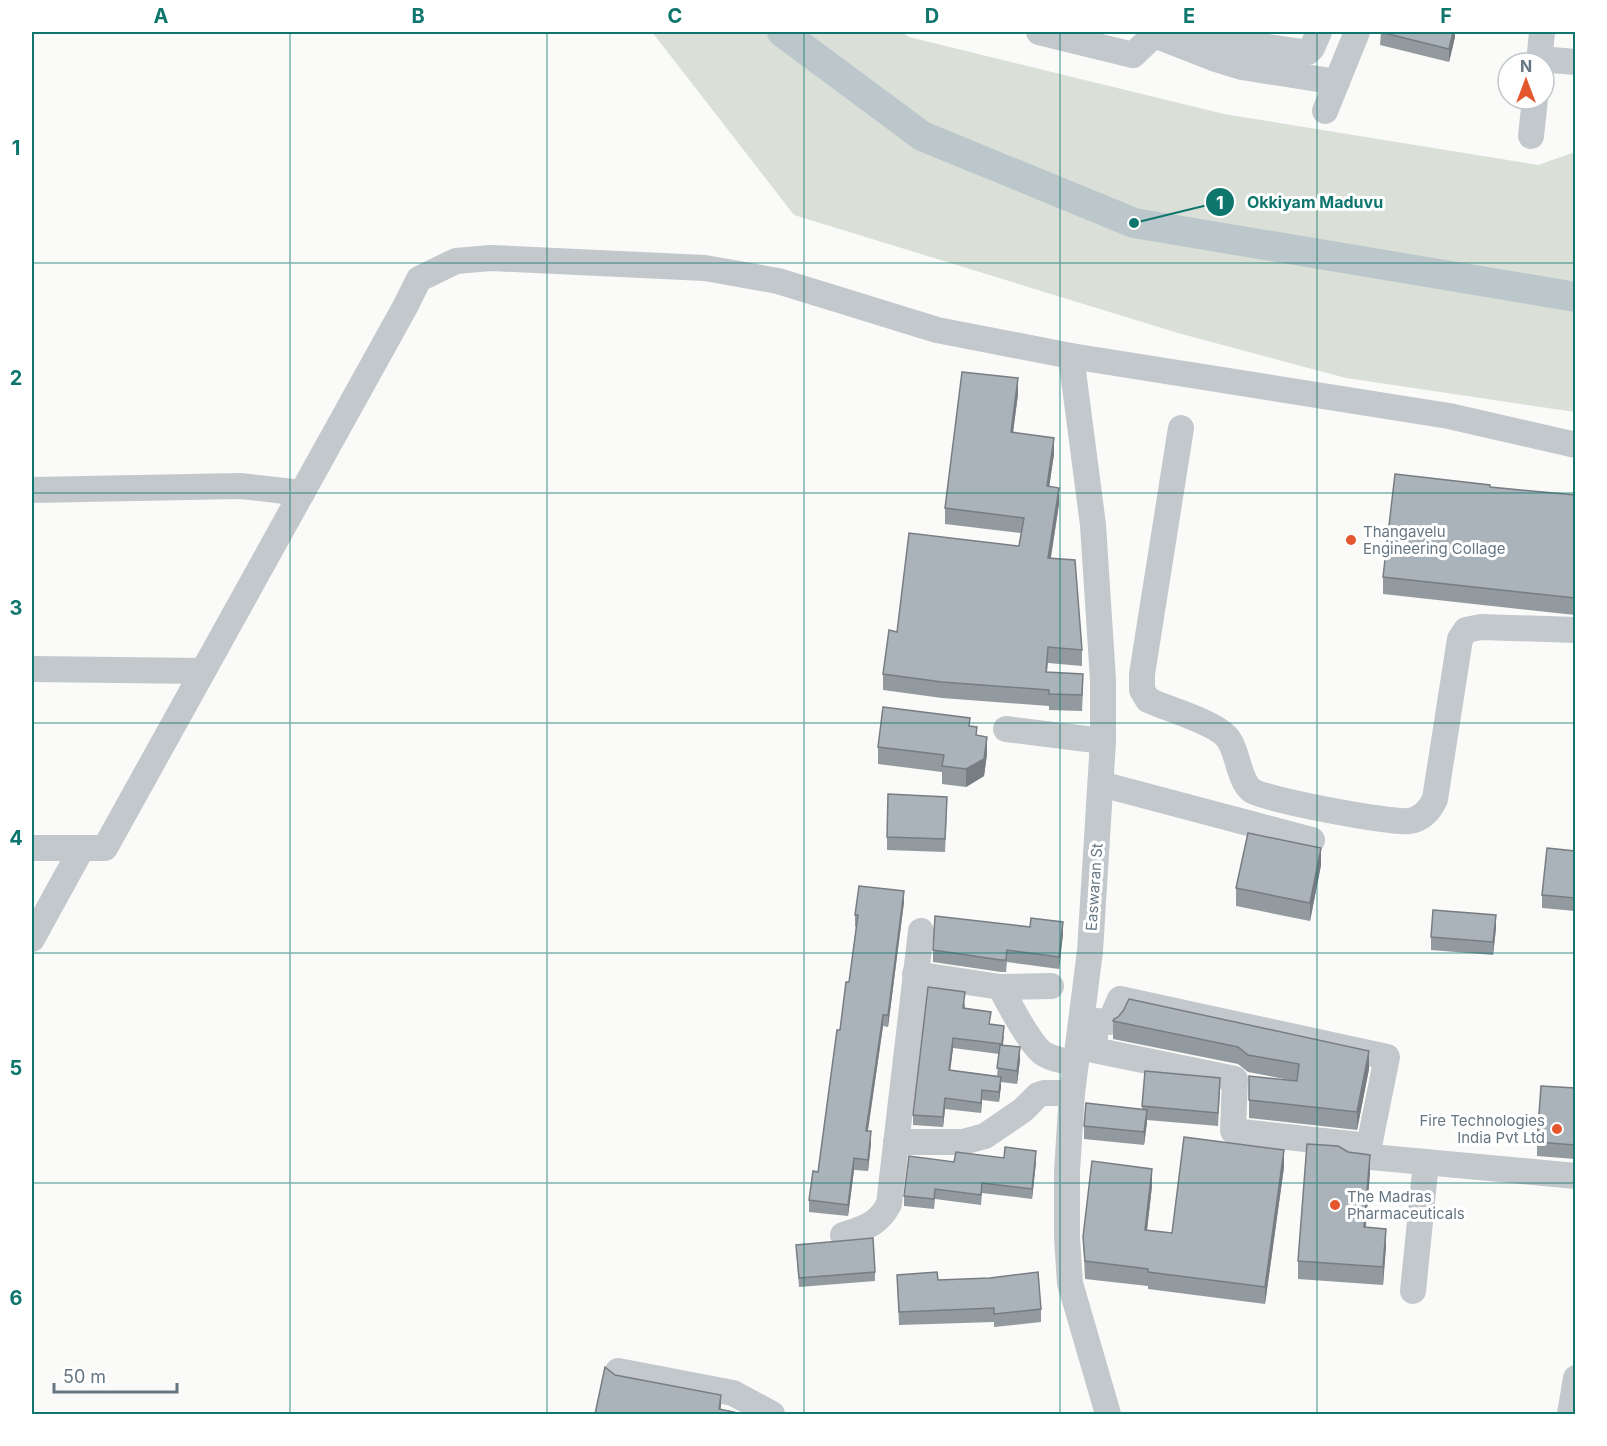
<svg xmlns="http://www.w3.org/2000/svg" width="1607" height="1446" font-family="Inter,sans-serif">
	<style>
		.green { fill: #dadfd7 }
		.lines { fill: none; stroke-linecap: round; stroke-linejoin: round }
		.river { stroke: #bbc7cb; stroke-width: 30 }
		.minor { stroke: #c3c8cc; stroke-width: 26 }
		.wall { fill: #929a9f; fill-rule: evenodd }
		.shaded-wall { fill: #777d82 }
		.building { fill: #aab3b9; stroke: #777d82; stroke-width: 1.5 }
		.grid { fill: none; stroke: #0f766e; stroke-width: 1.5; stroke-opacity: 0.55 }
		.poi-dot { fill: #e4572e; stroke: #fff; stroke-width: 2 }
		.labels { text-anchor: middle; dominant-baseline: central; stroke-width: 6; stroke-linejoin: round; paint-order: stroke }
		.poi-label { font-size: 15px; fill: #657683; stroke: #fff; text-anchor: start }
		.street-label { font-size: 15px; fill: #657683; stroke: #fff }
		.leader { fill: none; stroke: #0f766e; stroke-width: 2 }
		.callout-dot { fill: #0f766e; stroke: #fff; stroke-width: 2 }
		.mark-label { font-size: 18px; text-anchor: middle; font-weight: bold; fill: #fff }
		.callout-label { font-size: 16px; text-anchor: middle; font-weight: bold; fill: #0f766e; stroke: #fff; stroke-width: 6; stroke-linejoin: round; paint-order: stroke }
		.neatline { fill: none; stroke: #0f766e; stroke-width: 2 }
		.grid-label { font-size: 20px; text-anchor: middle; font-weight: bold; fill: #0f766e }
	</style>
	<rect width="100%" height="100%" fill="#fafaf8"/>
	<polygon class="green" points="652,32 902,32 909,37 1224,114 1538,165 1575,152 1575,412 1346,378 1178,333 794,215"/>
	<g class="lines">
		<polyline class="river" points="782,32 922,136 1134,223 1576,297"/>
		<g class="minor">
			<polyline points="1039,32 1133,55 1154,35 1153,32"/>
			<polyline points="1200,32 1201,36 1205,38 1303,52 1308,52 1312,48 1319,32"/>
			<polyline points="1154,35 1213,58 1242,67 1337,82"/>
			<polyline points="1539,59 1576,62"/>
			<polyline points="1539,63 1542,32"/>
			<polyline points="1325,111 1357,32"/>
			<polyline points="1531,136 1535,99"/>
			<polyline points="1071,356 1093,525 1103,680 1103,741 1090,951 1072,1093 1067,1171 1067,1238 1070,1283 1108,1414"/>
			<path d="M1181,428L1142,674V690L1148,700C1167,709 1219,723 1229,740C1238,753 1239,780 1251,790C1265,800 1390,823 1409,821C1422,819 1430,810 1435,799L1460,639L1466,630L1481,627L1576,630"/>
			<polyline points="32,490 241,486 302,493"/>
			<polyline points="32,669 203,671"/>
			<polyline points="1006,729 1103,741"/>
			<polyline points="1101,784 1312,840"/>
			<polyline points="32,848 105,848 405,307 419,279 456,261 491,258 705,268 778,281 937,330 1071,356 1449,416 1576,445"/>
			<polyline points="32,939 82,848"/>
			<path d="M915,974L1000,987C1008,1002 1031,1046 1044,1054C1054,1060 1065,1061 1076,1062"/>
			<polyline points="1000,987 1051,986"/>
			<polygon points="1120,999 1387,1057 1369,1146 1233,1131 1235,1079 1094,1050 1096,1021 1110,1022"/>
			<polyline points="896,1142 963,1142 985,1136 1023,1110 1038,1095 1044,1093 1072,1093"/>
			<polyline points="1350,1155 1576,1176"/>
			<path d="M843,1235C864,1228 878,1225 889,1204L921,931"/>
			<polyline points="1413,1291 1426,1162"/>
			<polyline points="618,1371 733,1393 772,1414"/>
			<polyline points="1570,1414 1576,1378"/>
		</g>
	</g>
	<g class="wall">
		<polygon points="1381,32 1455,32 1455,37 1449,62 1380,45"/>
		<polygon points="1018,394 1013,432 1054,454 1049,486 1059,504 1051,558 1082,650 1082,666 1048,663 1047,673 1083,690 1082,711 1049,710 1049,706 942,698 883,690 883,674 897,632 1019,546 1021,533 945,524 945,508"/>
		<polygon points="1490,487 1575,495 1575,615 1383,594 1383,577"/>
		<polygon points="970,726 977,736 987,754 984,776 966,787 942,784 942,772 878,764 878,747"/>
		<polygon points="947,810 945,852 887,850 887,837"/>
		<polygon points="1575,851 1575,911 1542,908 1542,895"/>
		<polygon points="1321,865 1310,921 1236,906 1236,888"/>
		<polygon points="904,902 888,1027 883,1026 868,1131 871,1143 868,1171 854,1170 848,1216 809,1212 809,1200 818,1172 840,1030 849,982 856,927 855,926 855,915"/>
		<polygon points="1496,928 1493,955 1431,950 1431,937"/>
		<polygon points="1063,934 1059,969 1007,962 1006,972 1001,972 933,962 933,950"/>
		<path d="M965,1002V1009L990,1024L1004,1036L1003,1045L1020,1060L1017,1084L1001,1082L999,1102L982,1100L981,1113L945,1109L943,1127L913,1125V1115ZM953,1048L999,1054L997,1076L950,1070Z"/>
		<polygon points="1113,1021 1369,1069 1357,1130 1249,1118 1249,1100 1290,1080 1248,1072 1238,1064 1113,1039"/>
		<polygon points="1145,1071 1220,1091 1218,1126 1147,1120 1144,1145 1084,1139 1084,1126 1142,1109"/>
		<polygon points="1575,1088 1575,1159 1537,1156 1537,1142"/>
		<polygon points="1004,1158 1036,1162 1032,1199 982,1193 981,1205 935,1199 934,1209 904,1206 904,1196 954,1162"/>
		<polygon points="1284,1167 1265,1304 1148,1289 1148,1286 1085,1279 1083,1237 1152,1186 1147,1230 1172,1233"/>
		<polygon points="1370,1172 1366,1227 1386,1246 1383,1285 1298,1279 1298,1261"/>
		<polygon points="796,1245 875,1272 875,1281 799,1287"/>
		<polygon points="897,1275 938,1280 1041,1309 1041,1322 994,1327 994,1322 899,1325"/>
	</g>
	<g class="shaded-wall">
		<polygon points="1453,32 1455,32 1455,37 1449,62 1449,49"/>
		<polygon points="1018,378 1018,394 1011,448 1011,432"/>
		<polygon points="1054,438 1054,454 1047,502 1047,486"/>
		<polygon points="1059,488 1059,504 1048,574 1048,558"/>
		<polygon points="987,737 987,754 984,776 966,787 966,769"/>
		<polygon points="1321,848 1321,865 1310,921 1310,903"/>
		<polygon points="904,891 904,902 888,1027 888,1015"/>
		<polygon points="1496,915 1496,928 1493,955 1493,942"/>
		<polygon points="1063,922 1063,934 1059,969 1059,957"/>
		<polygon points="883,1015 883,1026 866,1142 866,1131"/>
		<polygon points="953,1038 953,1048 949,1081 949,1070"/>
		<polygon points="1020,1047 1020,1060 1017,1084 1017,1071"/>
		<polygon points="1369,1051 1369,1069 1357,1130 1357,1112"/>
		<polygon points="1001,1077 1001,1087 999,1102 999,1092"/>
		<polygon points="982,1090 982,1100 981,1113 981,1103"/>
		<polygon points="945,1098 945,1109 943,1127 943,1117"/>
		<polygon points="1147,1110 1147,1123 1144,1145 1144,1132"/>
		<polygon points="871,1131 871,1143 868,1171 868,1160"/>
		<polygon points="1284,1150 1284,1167 1265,1304 1265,1287"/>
		<polygon points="1036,1151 1036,1162 1032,1199 1032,1189"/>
		<polygon points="1370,1155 1370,1172 1364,1244 1364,1227"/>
		<polygon points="854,1158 854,1170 848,1216 848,1205"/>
		<polygon points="1152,1169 1152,1186 1145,1247 1145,1230"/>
		<polygon points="1386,1229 1386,1246 1383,1285 1383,1267"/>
		<polygon points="721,1395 721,1406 720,1414 719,1409"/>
	</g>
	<g class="building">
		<polygon points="1380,32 1453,32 1449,49"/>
		<polygon points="962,372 1018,378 1011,432 1054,438 1047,486 1059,488 1048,558 1075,560 1082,650 1048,647 1046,672 1083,674 1082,695 1049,694 1049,690 942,682 883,674 889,630 897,632 909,533 1019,546 1024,518 945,508"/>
		<polygon points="1395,474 1490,485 1490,487 1575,495 1575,598 1383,577"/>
		<polygon points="883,707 970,718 969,726 977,727 976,735 987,737 984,759 966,769 942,766 944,755 878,747"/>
		<polygon points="888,794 947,797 945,839 887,837"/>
		<polygon points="1248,833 1321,848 1310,903 1236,888"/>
		<polygon points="1547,848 1575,851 1575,898 1542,895"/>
		<polygon points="859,886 904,891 888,1015 883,1015 866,1131 871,1131 868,1160 854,1158 848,1205 809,1200 813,1171 818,1172 837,1030 840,1030 846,982 849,982 858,915 855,915"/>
		<polygon points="1433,910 1496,915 1493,942 1431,937"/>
		<polygon points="935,916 1030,927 1031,918 1063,922 1059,957 1007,950 1006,960 1001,960 933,950"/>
		<polygon points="928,987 965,992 963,1008 991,1012 989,1024 1004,1026 1002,1044 953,1038 949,1070 1001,1077 999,1092 982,1090 981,1103 945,1098 943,1117 913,1115"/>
		<polygon points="1129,999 1369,1051 1357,1112 1249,1100 1249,1076 1297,1081 1299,1064 1248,1055 1238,1047 1113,1021 1114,1019 1118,1017 1123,1011"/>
		<polygon points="1000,1045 1020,1047 1017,1071 997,1068"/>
		<polygon points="1145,1071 1220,1078 1218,1113 1142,1106"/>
		<polygon points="1541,1086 1575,1088 1575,1145 1537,1142"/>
		<polygon points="1086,1103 1147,1110 1144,1132 1084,1126"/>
		<polygon points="1184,1137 1284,1150 1265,1287 1148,1272 1148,1269 1085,1261 1083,1237 1092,1161 1152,1169 1145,1230 1172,1233"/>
		<polygon points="1307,1144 1338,1146 1348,1152 1370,1155 1364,1227 1386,1229 1383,1267 1298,1261"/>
		<polygon points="1005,1147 1036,1151 1032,1189 982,1183 981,1195 935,1189 934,1199 904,1196 909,1156 954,1162 956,1152 1004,1158"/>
		<polygon points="873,1238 875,1272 799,1278 796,1245"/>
		<polygon points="937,1272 938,1280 990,1278 1038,1272 1041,1309 994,1314 994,1308 899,1312 897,1275"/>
		<polygon points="605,1367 615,1375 721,1395 719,1409 738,1413 737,1414 595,1414"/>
	</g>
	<path class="grid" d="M290,32V1414M547,32V1414M804,32V1414M1060,32V1414M1317,32V1414M32,263H1576M32,493H1576M32,723H1576M32,953H1576M32,1183H1576"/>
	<g class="poi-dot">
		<circle cx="1351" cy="540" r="6"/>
		<circle cx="1557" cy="1129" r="6"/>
		<circle cx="1335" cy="1205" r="6"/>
	</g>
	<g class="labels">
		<g class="poi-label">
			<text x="1363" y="531">Thangavelu<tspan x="1363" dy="17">Engineering Collage</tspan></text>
			<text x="1545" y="1120" text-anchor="end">Fire Technologies<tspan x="1545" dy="17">India Pvt Ltd</tspan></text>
			<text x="1347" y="1196">The Madras<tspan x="1347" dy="17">Pharmaceuticals</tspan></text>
		</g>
		<g class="street-label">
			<text transform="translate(1094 887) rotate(-86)">Easwaran St</text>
		</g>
	</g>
	<path class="leader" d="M1134 223L1220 202"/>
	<g class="callout-dot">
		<circle cx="1134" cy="223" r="6"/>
		<circle cx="1220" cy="202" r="15"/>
	</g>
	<g class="mark-label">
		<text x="1220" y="209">1</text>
	</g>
	<g class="callout-label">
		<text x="1315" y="208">Okkiyam Maduvu</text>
	</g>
	<rect width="1607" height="1446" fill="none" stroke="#ffffff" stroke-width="66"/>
	<g transform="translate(1526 81)"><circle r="28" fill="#ffffff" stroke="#c1c8cd" stroke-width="1.5"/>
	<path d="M0-4.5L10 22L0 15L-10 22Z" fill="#e4572e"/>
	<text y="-9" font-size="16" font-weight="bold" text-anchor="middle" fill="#657683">N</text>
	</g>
	<path d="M54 1383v9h123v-9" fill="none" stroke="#657683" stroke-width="3"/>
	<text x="63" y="1383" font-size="18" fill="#657683" stroke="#ffffff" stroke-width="4.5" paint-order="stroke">50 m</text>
	<rect x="33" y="33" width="1541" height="1380" class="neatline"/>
	<g class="grid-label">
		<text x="161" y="23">A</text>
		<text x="418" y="23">B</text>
		<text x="675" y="23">C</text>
		<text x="932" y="23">D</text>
		<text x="1189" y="23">E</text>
		<text x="1446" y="23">F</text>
		<text x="16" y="155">1</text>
		<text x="16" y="385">2</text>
		<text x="16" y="615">3</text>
		<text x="16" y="845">4</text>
		<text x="16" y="1075">5</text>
		<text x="16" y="1305">6</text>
	</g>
</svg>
